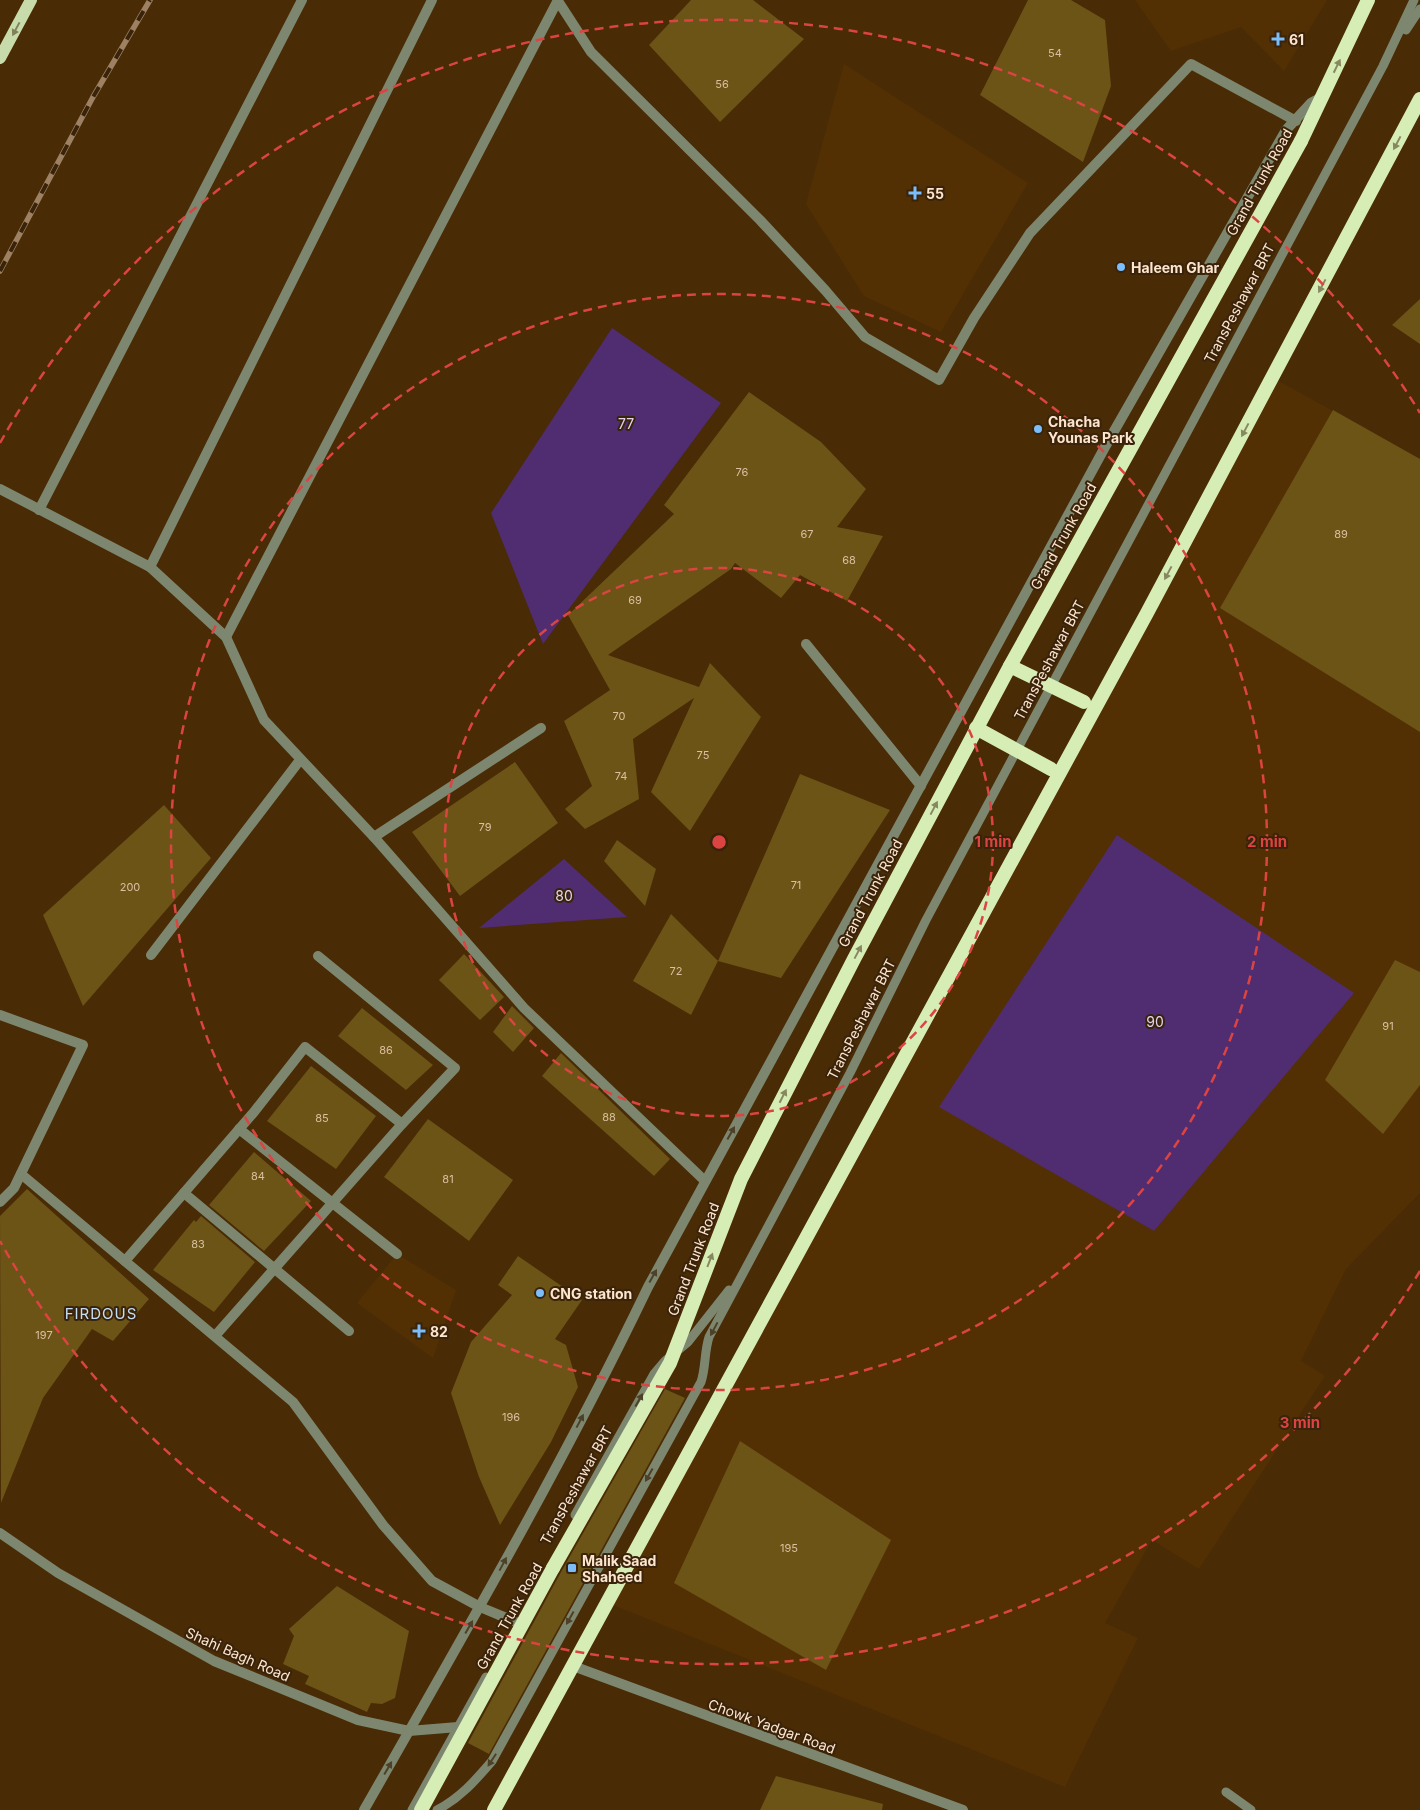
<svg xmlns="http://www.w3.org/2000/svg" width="1420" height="1810" font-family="Inter,sans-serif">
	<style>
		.built { fill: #533003 }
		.green { fill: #502c70 }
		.building { fill: #6c5316 }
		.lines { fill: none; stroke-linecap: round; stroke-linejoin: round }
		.service { stroke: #7d876f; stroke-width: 9 }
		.minor { stroke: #7d876f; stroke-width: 10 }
		.tertiary { stroke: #7d876f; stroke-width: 10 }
		.primary { stroke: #c7dcaa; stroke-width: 12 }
		.trunk { stroke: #d6edb6; stroke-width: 14 }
		.rail-casing { stroke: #9d8162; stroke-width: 5.5 }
		.rail { stroke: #39230a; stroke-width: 4; stroke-dasharray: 11; stroke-linecap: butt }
		.trunk-bridge { stroke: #d6edb6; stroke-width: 14 }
		.oneway { fill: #80805a }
		.oneway2 { fill: #888860 }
		.oneway3 { fill: #4d4128 }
		.ring { fill: none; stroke: #dc4441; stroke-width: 2.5; stroke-dasharray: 9 6 }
		.poi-dot { fill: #7cbef9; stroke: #39230a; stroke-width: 2 }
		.labels { text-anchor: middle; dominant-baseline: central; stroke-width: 4; stroke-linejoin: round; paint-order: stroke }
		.number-label { font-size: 11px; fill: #dac0a0 }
		.poi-label { font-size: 14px; font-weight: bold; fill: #fee5ce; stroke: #39230a; text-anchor: start }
		.street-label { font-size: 14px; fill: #fee5ce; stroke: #39230a }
		.park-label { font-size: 14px; fill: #e0d4ef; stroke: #39230a }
		.neighbourhood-label { font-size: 15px; letter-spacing: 1px; fill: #c6def4; stroke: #39230a }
		.centre { fill: #dc4441; stroke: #39230a; stroke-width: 2.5 }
		.ring-label { font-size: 15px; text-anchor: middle; font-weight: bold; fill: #dc4441; stroke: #39230a; stroke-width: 4; stroke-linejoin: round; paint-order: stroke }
	</style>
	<rect width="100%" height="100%" fill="#492b05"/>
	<g class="built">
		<polygon points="1135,0 1327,0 1284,71 1241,27 1171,51"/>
		<polygon points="844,64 1028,183 941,332 864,296 806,204"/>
		<polygon points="1273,378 1420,459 1420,1193 1346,1269 1301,1361 1325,1376 1199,1569 1152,1540 1105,1623 1138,1638 1065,1787 608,1603"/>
		<polygon points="397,1254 456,1290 433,1358 357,1303"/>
	</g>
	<g class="green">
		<polygon points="612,328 721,403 543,644 491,513"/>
		<polygon points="1117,835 1354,993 1154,1231 939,1107"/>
		<polygon points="564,859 627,917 479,928"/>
	</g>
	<g class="building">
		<polygon points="691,0 753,0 804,39 720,122 649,45"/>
		<polygon points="1028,0 1071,0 1105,20 1111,86 1083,162 980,95"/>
		<polygon points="1420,299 1420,344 1392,325"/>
		<polygon points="749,392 821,442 866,489 837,527 883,536 847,601 800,575 781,598 735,563 731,569 608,655 699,687 710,663 761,717 690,831 651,792 694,698 633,739 639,799 585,829 565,809 592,786 564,721 610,690 568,615 674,514 664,505"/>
		<polygon points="1333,410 1420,459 1420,732 1220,608"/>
		<polygon points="515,762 558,823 460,896 412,832"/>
		<polygon points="800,774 890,810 781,978 718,961"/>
		<polygon points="164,805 211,858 83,1006 43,915"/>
		<polygon points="617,840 656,869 645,906 604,861"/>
		<polygon points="671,914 718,961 691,1015 633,981"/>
		<polygon points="464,954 504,997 480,1020 439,980"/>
		<polygon points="1395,960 1420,972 1420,1085 1383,1134 1325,1080"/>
		<polygon points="512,1006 534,1028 513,1052 493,1032"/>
		<polygon points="362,1008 433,1065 406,1090 338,1036"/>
		<polygon points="561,1053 670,1159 654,1176 542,1076"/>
		<polygon points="311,1066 376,1116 336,1169 267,1121"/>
		<polygon points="428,1119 513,1180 469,1241 384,1177"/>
		<polygon points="254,1152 311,1201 264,1251 209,1205"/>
		<polygon points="27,1189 149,1299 113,1341 92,1329 43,1398 1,1503 0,1216"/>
		<polygon points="201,1216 255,1262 214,1312 153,1270 194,1220 196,1222"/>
		<polygon points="518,1256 582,1300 555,1339 566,1345 578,1387 551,1442 500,1525 479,1477 451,1393 471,1342 512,1295 498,1285"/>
		<polygon points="665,1389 685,1398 489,1754 468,1743 561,1572"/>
		<polygon points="740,1441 891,1540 826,1670 674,1583"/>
		<polygon points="337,1586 409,1631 395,1698 382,1704 371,1703 367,1712 305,1684 309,1676 283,1664 294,1636 289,1629"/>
		<polygon points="776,1776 883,1804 882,1810 760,1810"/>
	</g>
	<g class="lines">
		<g class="service">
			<polyline points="1406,30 1420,9"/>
			<polyline points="575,1515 654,1374 665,1361 688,1342 729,1290"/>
			<polyline points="1226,1792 1251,1810"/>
			<polyline points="412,1810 486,1677"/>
			<path d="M437,1810C460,1798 475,1781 492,1761L701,1382C706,1367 704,1353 709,1337L850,1073L926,920L1383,66L1414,0"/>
		</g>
		<g class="minor">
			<polyline points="558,1 591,52 760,220 825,290 865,337 939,380 974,318 1030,233 1191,64 1296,121"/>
			<polyline points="0,489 150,567 226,637 264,720 374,837 524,1008 705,1181"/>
			<polyline points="39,510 302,0"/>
			<polyline points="150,567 432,0"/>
			<polyline points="226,637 558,0"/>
			<polyline points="806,644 921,786"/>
			<polyline points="374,837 541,728"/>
			<polyline points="151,955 300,760"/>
			<polyline points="0,1015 83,1045 14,1188 0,1202"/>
			<polyline points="239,1129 397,1254"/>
			<polyline points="21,1174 293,1402 383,1525 432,1581 480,1607 516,1622"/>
			<polyline points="184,1193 349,1331"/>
			<polyline points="125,1261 254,1112 305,1047 402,1124"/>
			<polyline points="215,1336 402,1124 455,1068 318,956"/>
			<polyline points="0,1533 58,1573 214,1661 358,1720 409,1731 458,1727"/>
		</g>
		<g class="tertiary">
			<polyline points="573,1666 963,1810"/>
			<path d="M364,1810C462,1638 562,1466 648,1287L1105,447L1286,130L1311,103L1322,97"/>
		</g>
		<polyline class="primary" points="0,58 31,0"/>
		<g class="trunk">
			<polyline points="1301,141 1368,0"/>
			<polyline points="421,1810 553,1568"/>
			<polyline points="494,1810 1147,613 1420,99"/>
		</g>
		<defs>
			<polyline id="rail" points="0,271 93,97 150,0"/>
		</defs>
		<use href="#rail" class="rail-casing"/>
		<use href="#rail" class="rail"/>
		<g class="trunk-bridge">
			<polyline points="1010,666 1084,702"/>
			<polyline points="976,728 1051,769"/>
			<polyline points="553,1568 670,1363 741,1179 854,959 1010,666 1301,141"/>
		</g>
	</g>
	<defs><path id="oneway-solid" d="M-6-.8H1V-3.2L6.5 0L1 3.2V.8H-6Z" transform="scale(1.25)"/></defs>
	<use class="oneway" href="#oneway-solid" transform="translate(16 29) rotate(118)"/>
	<g class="oneway2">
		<use href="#oneway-solid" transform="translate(1337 66) rotate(-64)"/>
		<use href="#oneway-solid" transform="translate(1397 143) rotate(118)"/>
		<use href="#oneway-solid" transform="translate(1322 286) rotate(118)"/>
		<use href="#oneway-solid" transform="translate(1245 430) rotate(118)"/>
		<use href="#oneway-solid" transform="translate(1168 573) rotate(118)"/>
		<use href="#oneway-solid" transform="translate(934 808) rotate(-62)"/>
		<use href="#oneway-solid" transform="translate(858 952) rotate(-62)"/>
		<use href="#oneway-solid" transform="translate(783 1096) rotate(-63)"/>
		<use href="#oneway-solid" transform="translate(710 1260) rotate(-69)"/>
	</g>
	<g class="oneway3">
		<use href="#oneway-solid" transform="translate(731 1133) rotate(-61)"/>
		<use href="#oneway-solid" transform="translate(653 1276) rotate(-61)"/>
		<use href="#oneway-solid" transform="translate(714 1329) rotate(118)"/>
		<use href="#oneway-solid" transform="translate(639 1400) rotate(-61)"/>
		<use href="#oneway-solid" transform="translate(580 1421) rotate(-62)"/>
		<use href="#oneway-solid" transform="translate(649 1475) rotate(119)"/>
		<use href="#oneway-solid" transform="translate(503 1564) rotate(-62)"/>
		<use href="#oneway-solid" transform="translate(570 1618) rotate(119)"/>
		<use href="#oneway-solid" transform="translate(469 1627) rotate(-60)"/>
		<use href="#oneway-solid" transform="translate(492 1760) rotate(123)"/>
		<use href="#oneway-solid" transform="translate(388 1768) rotate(-60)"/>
	</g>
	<g class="ring">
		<circle cx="719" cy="842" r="274"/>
		<circle cx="719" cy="842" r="548"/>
		<path d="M1420 1271A822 822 0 0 1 0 1241M0 443A822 822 0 0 1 1420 413"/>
	</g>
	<g class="poi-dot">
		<path d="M1275.5 31.5h5v5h5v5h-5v5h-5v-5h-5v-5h5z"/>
		<path d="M912.5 185.5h5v5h5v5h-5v5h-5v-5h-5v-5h5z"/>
		<circle cx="1121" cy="267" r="5"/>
		<circle cx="1038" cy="429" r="5"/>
		<circle cx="540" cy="1293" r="5"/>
		<path d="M416.5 1323.5h5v5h5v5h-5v5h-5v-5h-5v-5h5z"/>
		<rect x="567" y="1563" width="10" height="10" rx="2.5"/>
	</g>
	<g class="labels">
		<g class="number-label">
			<text x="1055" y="53">54</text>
			<text x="722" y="84">56</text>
			<text x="742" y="472">76</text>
			<text x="807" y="534">67</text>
			<text x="1341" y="534">89</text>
			<text x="849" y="560">68</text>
			<text x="635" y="600">69</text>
			<text x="619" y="716">70</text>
			<text x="703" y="755">75</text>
			<text x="621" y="776">74</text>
			<text x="485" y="827">79</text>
			<text x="796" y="885">71</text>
			<text x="130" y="887">200</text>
			<text x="676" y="971">72</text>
			<text x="1388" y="1026">91</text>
			<text x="386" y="1050">86</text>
			<text x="609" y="1117">88</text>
			<text x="322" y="1118">85</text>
			<text x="258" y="1176">84</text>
			<text x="448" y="1179">81</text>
			<text x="198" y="1244">83</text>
			<text x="44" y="1335">197</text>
			<text x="511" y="1417">196</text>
			<text x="789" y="1548">195</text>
		</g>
		<g class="poi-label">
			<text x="1289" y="39">61</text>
			<text x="926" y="193">55</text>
			<text x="1131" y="267">Haleem Ghar</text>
			<text x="1048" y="421">Chacha<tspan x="1048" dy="16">Younas Park</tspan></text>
			<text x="550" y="1293">CNG station</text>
			<text x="430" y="1331">82</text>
			<text x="582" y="1560">Malik Saad<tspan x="582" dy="16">Shaheed</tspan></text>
		</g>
		<g class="street-label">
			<text transform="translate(1259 182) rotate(-61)">Grand Trunk Road</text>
			<text transform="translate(1239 303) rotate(-62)">TransPeshawar BRT</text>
			<text transform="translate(1063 536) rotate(-61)">Grand Trunk Road</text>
			<text transform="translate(1049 660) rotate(-62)">TransPeshawar BRT</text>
			<text transform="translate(870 893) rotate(-62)">Grand Trunk Road</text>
			<text transform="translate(861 1019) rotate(-63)">TransPeshawar BRT</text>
			<text transform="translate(693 1259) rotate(-69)">Grand Trunk Road</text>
			<text transform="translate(576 1485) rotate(-61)">TransPeshawar BRT</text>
			<text transform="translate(509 1616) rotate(-61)">Grand Trunk Road</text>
			<text transform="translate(238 1654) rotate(24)">Shahi Bagh Road</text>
			<text transform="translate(772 1726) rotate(20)">Chowk Yadgar Road</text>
		</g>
		<g class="park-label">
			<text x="626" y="423">77</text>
			<text x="564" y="895">80</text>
			<text x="1155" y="1021">90</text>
		</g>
		<g class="neighbourhood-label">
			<text x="101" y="1313">FIRDOUS</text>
		</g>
	</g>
	<circle cx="719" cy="842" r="8" class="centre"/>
	<g class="ring-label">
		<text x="993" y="847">1 min</text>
		<text x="1267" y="847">2 min</text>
		<text x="1300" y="1428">3 min</text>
	</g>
</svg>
